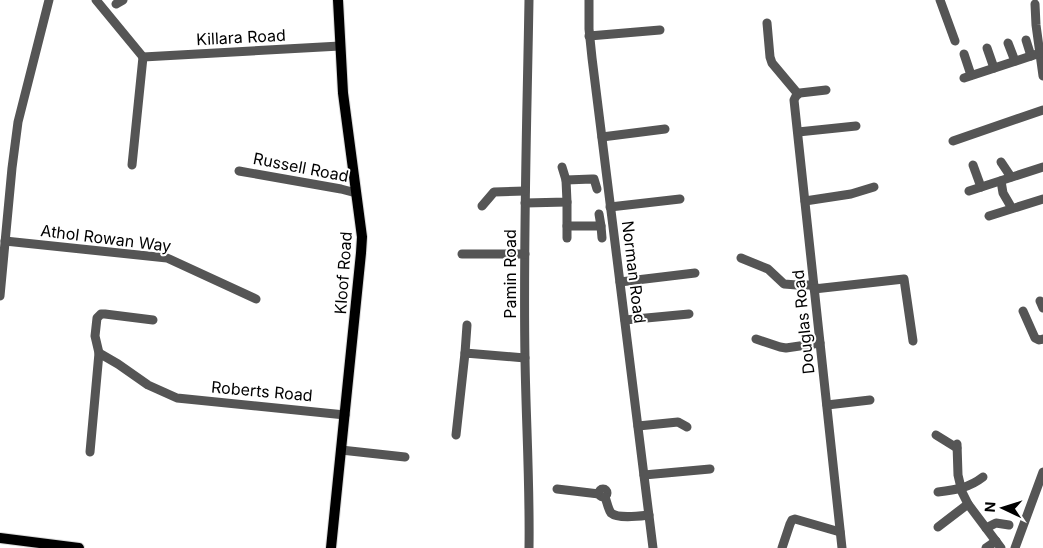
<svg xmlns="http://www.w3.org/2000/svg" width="1043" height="548" font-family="Inter,sans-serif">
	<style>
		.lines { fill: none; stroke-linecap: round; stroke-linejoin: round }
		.major-casing { stroke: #dbdbdb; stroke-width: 12 }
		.minor { stroke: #555; stroke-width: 9 }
		.major { stroke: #000; stroke-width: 10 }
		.labels { text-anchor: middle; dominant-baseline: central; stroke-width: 4; stroke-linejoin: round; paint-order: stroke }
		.street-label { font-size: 16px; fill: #000; stroke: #fff }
	</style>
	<rect width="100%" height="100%" fill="#fff"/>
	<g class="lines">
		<defs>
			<g id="major">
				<polyline points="0,538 79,548"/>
				<polyline points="331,548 361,253 362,237 343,93 338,0"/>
			</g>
		</defs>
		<use href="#major" class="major-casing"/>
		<g class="minor">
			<polyline points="96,0 143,57"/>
			<path d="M529,0C527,120 523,239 525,359C526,422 530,485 529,548"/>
			<polyline points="589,0 589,29 592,58 653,548"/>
			<polyline points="940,0 955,41"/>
			<polyline points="116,4 123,0"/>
			<polyline points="1035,4 1036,25 1043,76"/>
			<polyline points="767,23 770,57 772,63 798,94"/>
			<polyline points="589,36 660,30"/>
			<polyline points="1026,40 1031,56"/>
			<polyline points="1008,43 1015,61"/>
			<polyline points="987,48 994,68"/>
			<polyline points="964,54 971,75"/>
			<polyline points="143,57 340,46"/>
			<polyline points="964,78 1040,53"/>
			<polyline points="826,90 800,93 796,96 794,100 842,548"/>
			<polyline points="798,132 856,126"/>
			<polyline points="602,137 665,129"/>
			<polyline points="953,141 1043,110"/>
			<polyline points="1001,162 1011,177"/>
			<polyline points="132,165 143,57"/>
			<polyline points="973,165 981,187"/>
			<polyline points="239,171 341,189 356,193"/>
			<polyline points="566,180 592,179 594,179 597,189"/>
			<polyline points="1001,181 1003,193 1010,205"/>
			<polyline points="969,191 1043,167"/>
			<polyline points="805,201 851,194 874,187"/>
			<polyline points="567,202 567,238"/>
			<polyline points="525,203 567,202 566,180 562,167"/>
			<polyline points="482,206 494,192 525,191"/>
			<polyline points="610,207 680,199"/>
			<polyline points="989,216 1043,199"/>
			<polyline points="567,226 601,226 599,214"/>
			<polyline points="601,226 602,238"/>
			<polyline points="5,241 167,258 256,299"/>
			<polyline points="462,254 525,254"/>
			<polyline points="741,258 768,269 784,284 797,285 814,285"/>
			<polyline points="620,282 695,273"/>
			<polyline points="814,289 904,279 913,341"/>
			<polyline points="0,296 12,168 18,122 49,0"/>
			<polyline points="1040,301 1043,308"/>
			<polyline points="1023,311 1035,338 1039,340 1043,339"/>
			<polyline points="625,320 689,314"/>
			<polyline points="756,339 780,347 786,348 820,343"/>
			<polyline points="99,353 118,364 148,385 177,398 345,415"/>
			<polyline points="465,353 467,325"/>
			<polyline points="827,405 870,400"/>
			<polyline points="638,426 678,422 687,427"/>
			<polyline points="456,435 465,353 525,358"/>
			<polyline points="936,435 957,448"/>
			<polyline points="957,444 958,475 962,492 968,504 1001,548"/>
			<polyline points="341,450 405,457"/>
			<polyline points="90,452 99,353 95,336 97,318 101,314 105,314 153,320"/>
			<polyline points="644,475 710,469"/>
			<circle cx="603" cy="493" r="4"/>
			<polyline points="557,489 599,494"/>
			<path d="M938,492C955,490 969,488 983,477"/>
			<path d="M605,497C607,502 608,509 611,513C618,519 640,516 649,515"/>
			<polyline points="938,527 968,504"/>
			<polyline points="986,528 996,523 1009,525"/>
			<polyline points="782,548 790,524 792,520 795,519 840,532"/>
			<polyline points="986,548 996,541"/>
			<polyline points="1015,548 1043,472"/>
		</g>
		<use href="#major" class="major"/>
	</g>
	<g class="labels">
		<g class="street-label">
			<text transform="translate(241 37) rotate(-3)">Killara Road</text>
			<text transform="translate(301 167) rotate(11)">Russell Road</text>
			<text transform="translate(106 238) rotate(7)">Athol Rowan Way</text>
			<text transform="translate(634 272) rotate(83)">Norman Road</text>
			<text transform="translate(343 273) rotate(-86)">Kloof Road</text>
			<text transform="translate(510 274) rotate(-90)">Pamin Road</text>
			<text transform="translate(803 322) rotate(-96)">Douglas Road</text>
			<text transform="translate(262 391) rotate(5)">Roberts Road</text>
		</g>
	</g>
	<g transform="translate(1003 508) rotate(274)" stroke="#ffffff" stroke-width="4" paint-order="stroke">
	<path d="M0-4L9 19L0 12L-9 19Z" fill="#000000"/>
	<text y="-8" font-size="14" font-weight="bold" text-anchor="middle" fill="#000000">N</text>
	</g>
</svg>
